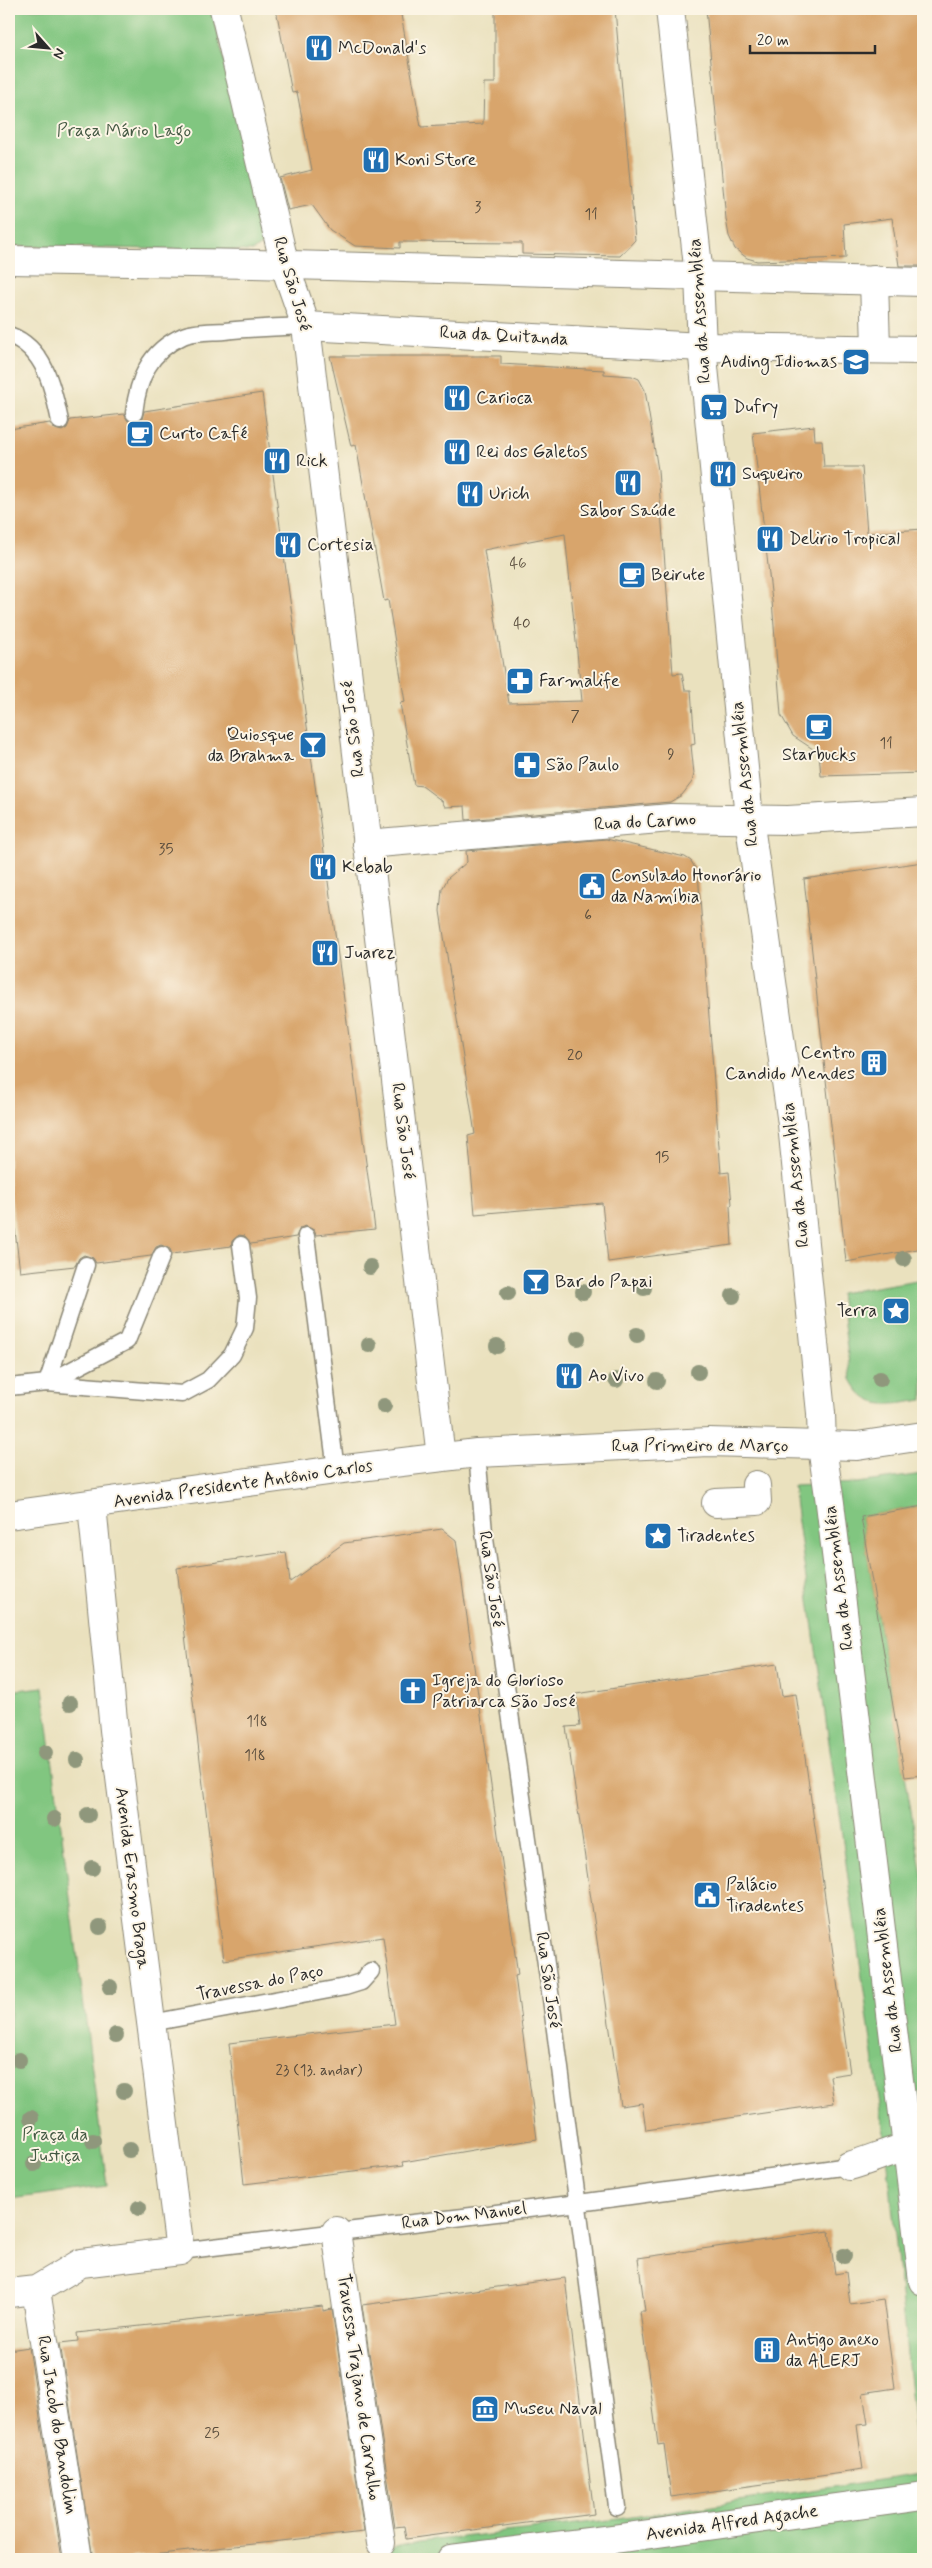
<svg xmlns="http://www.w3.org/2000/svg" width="932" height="2568" font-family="Mynerve,sans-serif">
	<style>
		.green { fill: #81c680; stroke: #567856 }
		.building { fill: #d8a56c; fill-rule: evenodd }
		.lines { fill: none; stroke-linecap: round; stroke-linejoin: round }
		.lane-casing { stroke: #8a8674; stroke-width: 19 }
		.street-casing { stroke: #8a8674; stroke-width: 30 }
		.secondary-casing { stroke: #8a8674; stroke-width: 30 }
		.primary-casing { stroke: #8a8674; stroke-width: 30 }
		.lane { stroke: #fff; stroke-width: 16 }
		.street { stroke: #fff; stroke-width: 28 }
		.secondary { stroke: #fff; stroke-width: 28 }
		.primary { stroke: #fff; stroke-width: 28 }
		.tree { fill: #8f977b }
		.labels { text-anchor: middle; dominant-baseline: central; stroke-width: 4; stroke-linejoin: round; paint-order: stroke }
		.number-label { font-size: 15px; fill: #564a3b }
		.poi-label { font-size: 18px; fill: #2b2b2b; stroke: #fcf5e5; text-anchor: start }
		.park-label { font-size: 18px; fill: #455a44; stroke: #fcf5e5 }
		.street-label { font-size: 18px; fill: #2b2b2b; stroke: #fcf5e5 }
	</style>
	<rect width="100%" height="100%" fill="#fcf5e5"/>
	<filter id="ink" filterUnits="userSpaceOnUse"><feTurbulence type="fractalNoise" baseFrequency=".02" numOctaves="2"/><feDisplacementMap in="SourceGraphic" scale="10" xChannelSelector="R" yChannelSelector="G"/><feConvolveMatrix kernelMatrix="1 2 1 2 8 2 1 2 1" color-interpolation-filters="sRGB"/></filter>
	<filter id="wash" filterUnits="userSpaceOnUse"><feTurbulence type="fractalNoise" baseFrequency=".0096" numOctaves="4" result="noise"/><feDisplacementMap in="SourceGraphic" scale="20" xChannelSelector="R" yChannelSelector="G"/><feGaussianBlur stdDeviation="1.12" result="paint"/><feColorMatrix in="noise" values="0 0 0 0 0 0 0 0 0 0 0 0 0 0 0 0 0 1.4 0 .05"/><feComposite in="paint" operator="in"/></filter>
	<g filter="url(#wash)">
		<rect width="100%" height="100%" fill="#eae1be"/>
		<g class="green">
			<polygon points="9,9 212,9 265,237 261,245 253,251 9,246"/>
			<path d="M923,1279V1400C892,1404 868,1413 851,1379L840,1293Z"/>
			<polygon points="923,1474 923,1506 861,1517 923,1881 923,2559 373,2559 372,2552 419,2542 619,2519 919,2474 887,2155 793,1486 857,1483"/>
			<polygon points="43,1687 107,2186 10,2199 9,1691"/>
		</g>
		<g id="blocks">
			<g class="building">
				<polygon points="276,9 400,9 421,127 483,124 484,83 495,83 495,9 615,9 635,240 620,256 522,254 522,243 400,242 400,248 355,246 330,230 312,205 288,210 280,178 312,170 297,92 292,93"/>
				<polygon points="706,9 923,9 923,266 899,266 892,218 844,224 846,258 757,261 747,258 735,249 729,236 726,219"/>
				<path d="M330,356H501V364L604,370V374L632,376L639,379L645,390L658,470L673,674L682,673L685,690H691L695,744L691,745L694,774L692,782L682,795L670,802L466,820L465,806L445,807L442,801L422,786L414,785L400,703L405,702L388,600L384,601L356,445L351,446ZM565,534L582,701L509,703L484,550Z"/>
				<polygon points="262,393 375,1229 316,1235 314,1230 305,1226 300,1228 296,1237 251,1244 245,1236 239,1235 232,1241 231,1246 172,1254 170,1249 161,1245 156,1247 151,1256 96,1263 93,1258 84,1255 79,1258 75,1266 20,1272 9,1180 9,429 50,423 53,428 62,431 67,428 70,420 124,414 128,421 137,422 142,419 144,411"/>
				<polygon points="814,426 815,440 822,440 824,467 862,467 867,533 923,529 923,773 821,776 819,753 793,736 781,715 772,601 753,433"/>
				<polygon points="606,839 685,857 691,861 698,873 721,1173 729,1172 732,1204 730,1206 732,1245 608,1262 602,1203 475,1214 468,1136 475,1134 440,911 442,889 448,878 467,862 466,851"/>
				<polygon points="923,862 923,1248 846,1262 804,879"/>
				<polygon points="923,1506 923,1775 905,1777 861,1517"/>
				<polygon points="442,1529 456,1540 518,1975 515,1976 537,2139 403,2162 404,2165 244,2184 229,2043 395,2024 383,1937 224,1960 177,1568 286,1552 290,1582 344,1543"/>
				<polygon points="777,1664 782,1696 796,1694 850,2073 830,2076 834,2103 646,2130 642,2103 621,2106 566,1727 580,1726 576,1694"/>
				<polygon points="829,2231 835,2274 846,2272 850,2304 883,2299 895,2388 863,2393 868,2424 857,2425 863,2470 671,2497 664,2444 658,2445 640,2311 645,2311 638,2258"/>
				<polygon points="565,2278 594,2514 406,2539 404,2527 395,2528 362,2305"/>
				<polygon points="323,2306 323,2311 332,2309 364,2532 115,2559 93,2559 60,2343 78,2341 77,2333"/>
				<polygon points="29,2347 62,2559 9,2559 9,2350"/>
			</g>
		</g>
	</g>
	<g filter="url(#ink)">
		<use href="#blocks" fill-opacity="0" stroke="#8a8674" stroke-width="1"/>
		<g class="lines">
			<defs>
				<g id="lane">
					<path d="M9,335C45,348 53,388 60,421"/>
					<path d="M134,413C138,379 149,351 183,336C194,331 212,332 225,331C252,328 279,327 306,326"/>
					<polyline points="306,1236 336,1470"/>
					<polyline points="47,1383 127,1341 162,1255"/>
					<polyline points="47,1383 86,1265"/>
					<polyline points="9,1387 47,1383 182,1394 208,1380 232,1355 245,1328 248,1298 241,1245"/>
					<polyline points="477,1453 484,1532 551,1999 617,2507"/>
					<polyline points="151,2023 345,1987 361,1982 371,1971"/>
					<polyline points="180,2251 579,2203 849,2166"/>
				</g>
				<g id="street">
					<polyline points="224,9 285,266 306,326 441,1457"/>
					<polyline points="9,260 253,264 923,282"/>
					<polyline points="874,280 876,348"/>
					<polyline points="306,326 702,347 923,350"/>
					<polyline points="367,844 671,818 788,820 923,812"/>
					<polyline points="822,1447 830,1503 923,2281"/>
					<polyline points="716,1503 757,1501 756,1485"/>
					<path d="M849,2166C874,2159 898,2147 923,2143"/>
					<polyline points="336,2231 381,2543"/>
					<polyline points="36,2290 78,2559"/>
					<polyline points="9,2293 36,2290 81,2263 180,2251 114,1730 92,1505"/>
					<polyline points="451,2559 621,2538 923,2496"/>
				</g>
				<polyline id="secondary" points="670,9 699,276 702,347 749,818 792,1124 821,1413 822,1447"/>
				<polyline id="primary" points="9,1515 336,1470 477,1453 709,1442 857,1446 923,1436"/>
			</defs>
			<use href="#lane" class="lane-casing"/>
			<use href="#street" class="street-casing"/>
			<use href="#secondary" class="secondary-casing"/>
			<use href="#primary" class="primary-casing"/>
			<use href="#lane" class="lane"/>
			<use href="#street" class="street"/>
			<use href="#secondary" class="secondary"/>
			<use href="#primary" class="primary"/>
		</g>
		<g class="tree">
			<circle cx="904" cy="1259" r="8"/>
			<circle cx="370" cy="1267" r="8"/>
			<circle cx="644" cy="1288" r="8"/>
			<circle cx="583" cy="1292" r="8"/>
			<circle cx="508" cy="1293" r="8"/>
			<circle cx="733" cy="1296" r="8"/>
			<circle cx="637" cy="1335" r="8"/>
			<circle cx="578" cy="1338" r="8"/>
			<circle cx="369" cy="1345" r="8"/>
			<circle cx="497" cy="1346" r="8"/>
			<circle cx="698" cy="1372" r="8"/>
			<circle cx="880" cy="1379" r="8"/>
			<circle cx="616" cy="1380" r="8"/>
			<circle cx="657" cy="1381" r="8"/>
			<circle cx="384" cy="1406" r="8"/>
			<circle cx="70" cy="1703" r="8"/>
			<circle cx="45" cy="1753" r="8"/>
			<circle cx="77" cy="1760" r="8"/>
			<circle cx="88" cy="1815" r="8"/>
			<circle cx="54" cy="1819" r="8"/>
			<circle cx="92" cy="1868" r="8"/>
			<circle cx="100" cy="1927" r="8"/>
			<circle cx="110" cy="1987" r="8"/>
			<circle cx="116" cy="2035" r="8"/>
			<circle cx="19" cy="2060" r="8"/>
			<circle cx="124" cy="2091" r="8"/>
			<circle cx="31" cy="2118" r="8"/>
			<circle cx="93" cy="2141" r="8"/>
			<circle cx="129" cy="2150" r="8"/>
			<circle cx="34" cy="2164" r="8"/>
			<circle cx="139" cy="2208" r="8"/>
			<circle cx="844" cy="2256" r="8"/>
		</g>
	</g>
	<defs>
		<symbol id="restaurant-square" viewBox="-11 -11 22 22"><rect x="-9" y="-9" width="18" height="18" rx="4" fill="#1f6fb2" stroke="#fcf5e5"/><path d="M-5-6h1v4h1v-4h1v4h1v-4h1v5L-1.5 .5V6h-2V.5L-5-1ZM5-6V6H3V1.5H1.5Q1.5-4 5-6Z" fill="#fff"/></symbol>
		<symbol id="school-square" viewBox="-11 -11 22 22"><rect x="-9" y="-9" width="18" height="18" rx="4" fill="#1f6fb2" stroke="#fcf5e5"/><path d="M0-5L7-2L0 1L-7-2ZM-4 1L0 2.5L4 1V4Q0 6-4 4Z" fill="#fff"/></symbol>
		<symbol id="supermarket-square" viewBox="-11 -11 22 22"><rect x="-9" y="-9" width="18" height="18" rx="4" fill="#1f6fb2" stroke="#fcf5e5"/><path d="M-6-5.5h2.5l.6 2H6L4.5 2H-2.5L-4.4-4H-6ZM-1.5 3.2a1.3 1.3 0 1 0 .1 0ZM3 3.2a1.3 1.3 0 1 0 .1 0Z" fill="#fff"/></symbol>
		<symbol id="cafe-square" viewBox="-11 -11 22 22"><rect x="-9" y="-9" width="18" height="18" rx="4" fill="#1f6fb2" stroke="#fcf5e5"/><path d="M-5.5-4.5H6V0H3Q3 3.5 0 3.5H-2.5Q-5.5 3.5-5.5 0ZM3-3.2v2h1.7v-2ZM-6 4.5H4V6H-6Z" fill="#fff"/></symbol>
		<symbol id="pharmacy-square" viewBox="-11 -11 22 22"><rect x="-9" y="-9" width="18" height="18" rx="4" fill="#1f6fb2" stroke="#fcf5e5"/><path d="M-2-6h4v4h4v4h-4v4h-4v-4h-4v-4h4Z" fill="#fff"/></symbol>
		<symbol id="bar-square" viewBox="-11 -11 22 22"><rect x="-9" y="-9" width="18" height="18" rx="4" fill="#1f6fb2" stroke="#fcf5e5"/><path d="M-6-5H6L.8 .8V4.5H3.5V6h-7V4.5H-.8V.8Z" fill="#fff"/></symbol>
		<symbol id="civic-square" viewBox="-11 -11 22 22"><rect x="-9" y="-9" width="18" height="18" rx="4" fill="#1f6fb2" stroke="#fcf5e5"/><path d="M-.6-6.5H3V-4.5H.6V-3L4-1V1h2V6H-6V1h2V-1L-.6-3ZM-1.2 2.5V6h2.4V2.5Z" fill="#fff"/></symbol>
		<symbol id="building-square" viewBox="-11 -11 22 22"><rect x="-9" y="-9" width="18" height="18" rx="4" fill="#1f6fb2" stroke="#fcf5e5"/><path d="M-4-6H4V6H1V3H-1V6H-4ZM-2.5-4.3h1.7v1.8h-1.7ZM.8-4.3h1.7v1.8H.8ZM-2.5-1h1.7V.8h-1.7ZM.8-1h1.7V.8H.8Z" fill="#fff"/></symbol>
		<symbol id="sight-square" viewBox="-11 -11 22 22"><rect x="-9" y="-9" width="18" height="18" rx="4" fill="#1f6fb2" stroke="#fcf5e5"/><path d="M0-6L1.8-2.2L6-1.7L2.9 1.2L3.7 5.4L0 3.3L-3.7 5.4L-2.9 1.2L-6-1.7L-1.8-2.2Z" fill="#fff"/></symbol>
		<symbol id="church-square" viewBox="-11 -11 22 22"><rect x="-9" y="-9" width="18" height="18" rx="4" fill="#1f6fb2" stroke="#fcf5e5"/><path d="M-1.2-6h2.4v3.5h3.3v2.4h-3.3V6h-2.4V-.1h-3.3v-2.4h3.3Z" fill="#fff"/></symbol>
		<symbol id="museum-square" viewBox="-11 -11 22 22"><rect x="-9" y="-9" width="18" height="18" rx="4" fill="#1f6fb2" stroke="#fcf5e5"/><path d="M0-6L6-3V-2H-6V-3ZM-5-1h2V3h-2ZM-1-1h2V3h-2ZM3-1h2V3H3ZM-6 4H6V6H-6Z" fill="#fff"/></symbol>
	</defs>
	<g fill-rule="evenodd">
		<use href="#restaurant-square" x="303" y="32" width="32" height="32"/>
		<use href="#restaurant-square" x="360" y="144" width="32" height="32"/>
		<use href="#school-square" x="840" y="346" width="32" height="32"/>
		<use href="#restaurant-square" x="441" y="382" width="32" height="32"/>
		<use href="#supermarket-square" x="698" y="391" width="32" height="32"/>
		<use href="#cafe-square" x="124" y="418" width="32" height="32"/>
		<use href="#restaurant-square" x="441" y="436" width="32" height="32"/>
		<use href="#restaurant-square" x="261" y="445" width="32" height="32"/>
		<use href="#restaurant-square" x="707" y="458" width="32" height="32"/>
		<use href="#restaurant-square" x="612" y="467" width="32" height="32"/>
		<use href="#restaurant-square" x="454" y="478" width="32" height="32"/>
		<use href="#restaurant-square" x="754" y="523" width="32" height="32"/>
		<use href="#restaurant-square" x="272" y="529" width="32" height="32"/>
		<use href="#cafe-square" x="616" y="559" width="32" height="32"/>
		<use href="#pharmacy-square" x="504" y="665" width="32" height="32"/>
		<use href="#cafe-square" x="803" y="711" width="32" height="32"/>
		<use href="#bar-square" x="297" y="729" width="32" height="32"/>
		<use href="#pharmacy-square" x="511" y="749" width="32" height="32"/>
		<use href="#restaurant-square" x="307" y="851" width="32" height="32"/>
		<use href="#civic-square" x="576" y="870" width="32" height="32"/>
		<use href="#restaurant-square" x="309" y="937" width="32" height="32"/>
		<use href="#building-square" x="858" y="1047" width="32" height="32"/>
		<use href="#bar-square" x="520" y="1266" width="32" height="32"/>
		<use href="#sight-square" x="880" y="1295" width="32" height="32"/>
		<use href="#restaurant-square" x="553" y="1360" width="32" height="32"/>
		<use href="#sight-square" x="642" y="1520" width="32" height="32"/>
		<use href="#church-square" x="397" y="1675" width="32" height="32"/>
		<use href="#civic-square" x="691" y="1879" width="32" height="32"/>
		<use href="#building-square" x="751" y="2334" width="32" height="32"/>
		<use href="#museum-square" x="469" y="2393" width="32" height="32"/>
	</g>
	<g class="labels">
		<g class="number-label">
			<text x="478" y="208">3</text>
			<text x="591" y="215">11</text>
			<text x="518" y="564">46</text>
			<text x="522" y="624">40</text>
			<text x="575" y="717">7</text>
			<text x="886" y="744">11</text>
			<text x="671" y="755">9</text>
			<text x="166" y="850">35</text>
			<text x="588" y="916">6</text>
			<text x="575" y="1056">20</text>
			<text x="662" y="1158">15</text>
			<text x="257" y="1722">118</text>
			<text x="255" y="1756">118</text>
			<text x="319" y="2071">23 (13. andar)</text>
			<text x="212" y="2434">25</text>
		</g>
		<g class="poi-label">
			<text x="338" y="48">McDonald's</text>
			<text x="395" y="160">Koni Store</text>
			<text x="837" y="362" text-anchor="end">Auding Idiomas</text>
			<text x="476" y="398">Carioca</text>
			<text x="733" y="407">Dufry</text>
			<text x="159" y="434">Curto Café</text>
			<text x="476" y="452">Rei dos Galetos</text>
			<text x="296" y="461">Rick</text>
			<text x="742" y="474">Suqueiro</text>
			<text x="489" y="494">Urich</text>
			<text x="628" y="511" text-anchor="middle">Sabor Saúde</text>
			<text x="789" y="539">Delirio Tropical</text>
			<text x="307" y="545">Cortesia</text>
			<text x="651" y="575">Beirute</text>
			<text x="539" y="681">Farmalife</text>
			<text x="294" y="735" text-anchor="end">Quiosque<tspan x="294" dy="21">da Brahma</tspan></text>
			<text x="819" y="755" text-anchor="middle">Starbucks</text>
			<text x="546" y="765">São Paulo</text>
			<text x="342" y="867">Kebab</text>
			<text x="611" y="876">Consulado Honorário<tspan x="611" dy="21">da Namíbia</tspan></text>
			<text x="344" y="953">Juarez</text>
			<text x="855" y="1053" text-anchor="end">Centro<tspan x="855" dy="21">Candido Mendes</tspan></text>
			<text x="555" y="1282">Bar do Papai</text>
			<text x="877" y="1311" text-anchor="end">Terra</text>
			<text x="588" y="1376">Ao Vivo</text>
			<text x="677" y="1536">Tiradentes</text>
			<text x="432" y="1681">Igreja do Glorioso<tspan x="432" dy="21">Patriarca São José</tspan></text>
			<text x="726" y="1885">Palácio<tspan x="726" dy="21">Tiradentes</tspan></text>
			<text x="786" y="2340">Antigo anexo<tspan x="786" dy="21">da ALERJ</tspan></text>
			<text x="504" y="2409">Museu Naval</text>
		</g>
		<g class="park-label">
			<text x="124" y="131">Praça Mário Lago</text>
			<text x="55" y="2135">Praça da<tspan x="55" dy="21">Justiça</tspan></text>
		</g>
		<g class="street-label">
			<text transform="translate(292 284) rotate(74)">Rua São José</text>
			<text transform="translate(700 311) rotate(-94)">Rua da Assembléia</text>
			<text transform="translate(504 336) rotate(3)">Rua da Quitanda</text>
			<text transform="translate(353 729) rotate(-97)">Rua São José</text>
			<text transform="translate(745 774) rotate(-96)">Rua da Assembléia</text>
			<text transform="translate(645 822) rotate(-3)">Rua do Carmo</text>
			<text transform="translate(403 1131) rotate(83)">Rua São José</text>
			<text transform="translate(796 1175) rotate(-96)">Rua da Assembléia</text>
			<text x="700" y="1446">Rua Primeiro de Março</text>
			<text transform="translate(243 1484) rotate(-8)">Avenida Presidente Antônio Carlos</text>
			<text transform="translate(839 1578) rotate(-97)">Rua da Assembléia</text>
			<text transform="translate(491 1579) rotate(82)">Rua São José</text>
			<text transform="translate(132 1878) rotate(83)">Avenida Erasmo Braga</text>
			<text transform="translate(548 1980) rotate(82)">Rua São José</text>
			<text transform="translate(888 1980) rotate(-97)">Rua da Assembléia</text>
			<text transform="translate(260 1983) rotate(-11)">Travessa do Paço</text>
			<text transform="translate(464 2216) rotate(-7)">Rua Dom Manuel</text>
			<text transform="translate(359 2387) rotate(82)">Travessa Trajano de Carvalho</text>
			<text transform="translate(57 2425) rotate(81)">Rua Jacob do Bandolim</text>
			<text transform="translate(732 2523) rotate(-8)">Avenida Alfred Agache</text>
		</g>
	</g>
	<rect width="932" height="2568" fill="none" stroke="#fcf5e5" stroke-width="30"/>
	<g transform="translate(48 48) rotate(117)" stroke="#fcf5e5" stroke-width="4" paint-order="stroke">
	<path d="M0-4L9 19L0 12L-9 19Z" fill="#2b2b2b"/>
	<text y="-8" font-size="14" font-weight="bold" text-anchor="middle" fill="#2b2b2b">N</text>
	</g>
	<path d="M750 45v8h125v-8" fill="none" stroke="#2b2b2b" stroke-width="2.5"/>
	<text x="757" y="45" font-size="15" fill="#2b2b2b" stroke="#fcf5e5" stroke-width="4" paint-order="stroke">20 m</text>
</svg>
